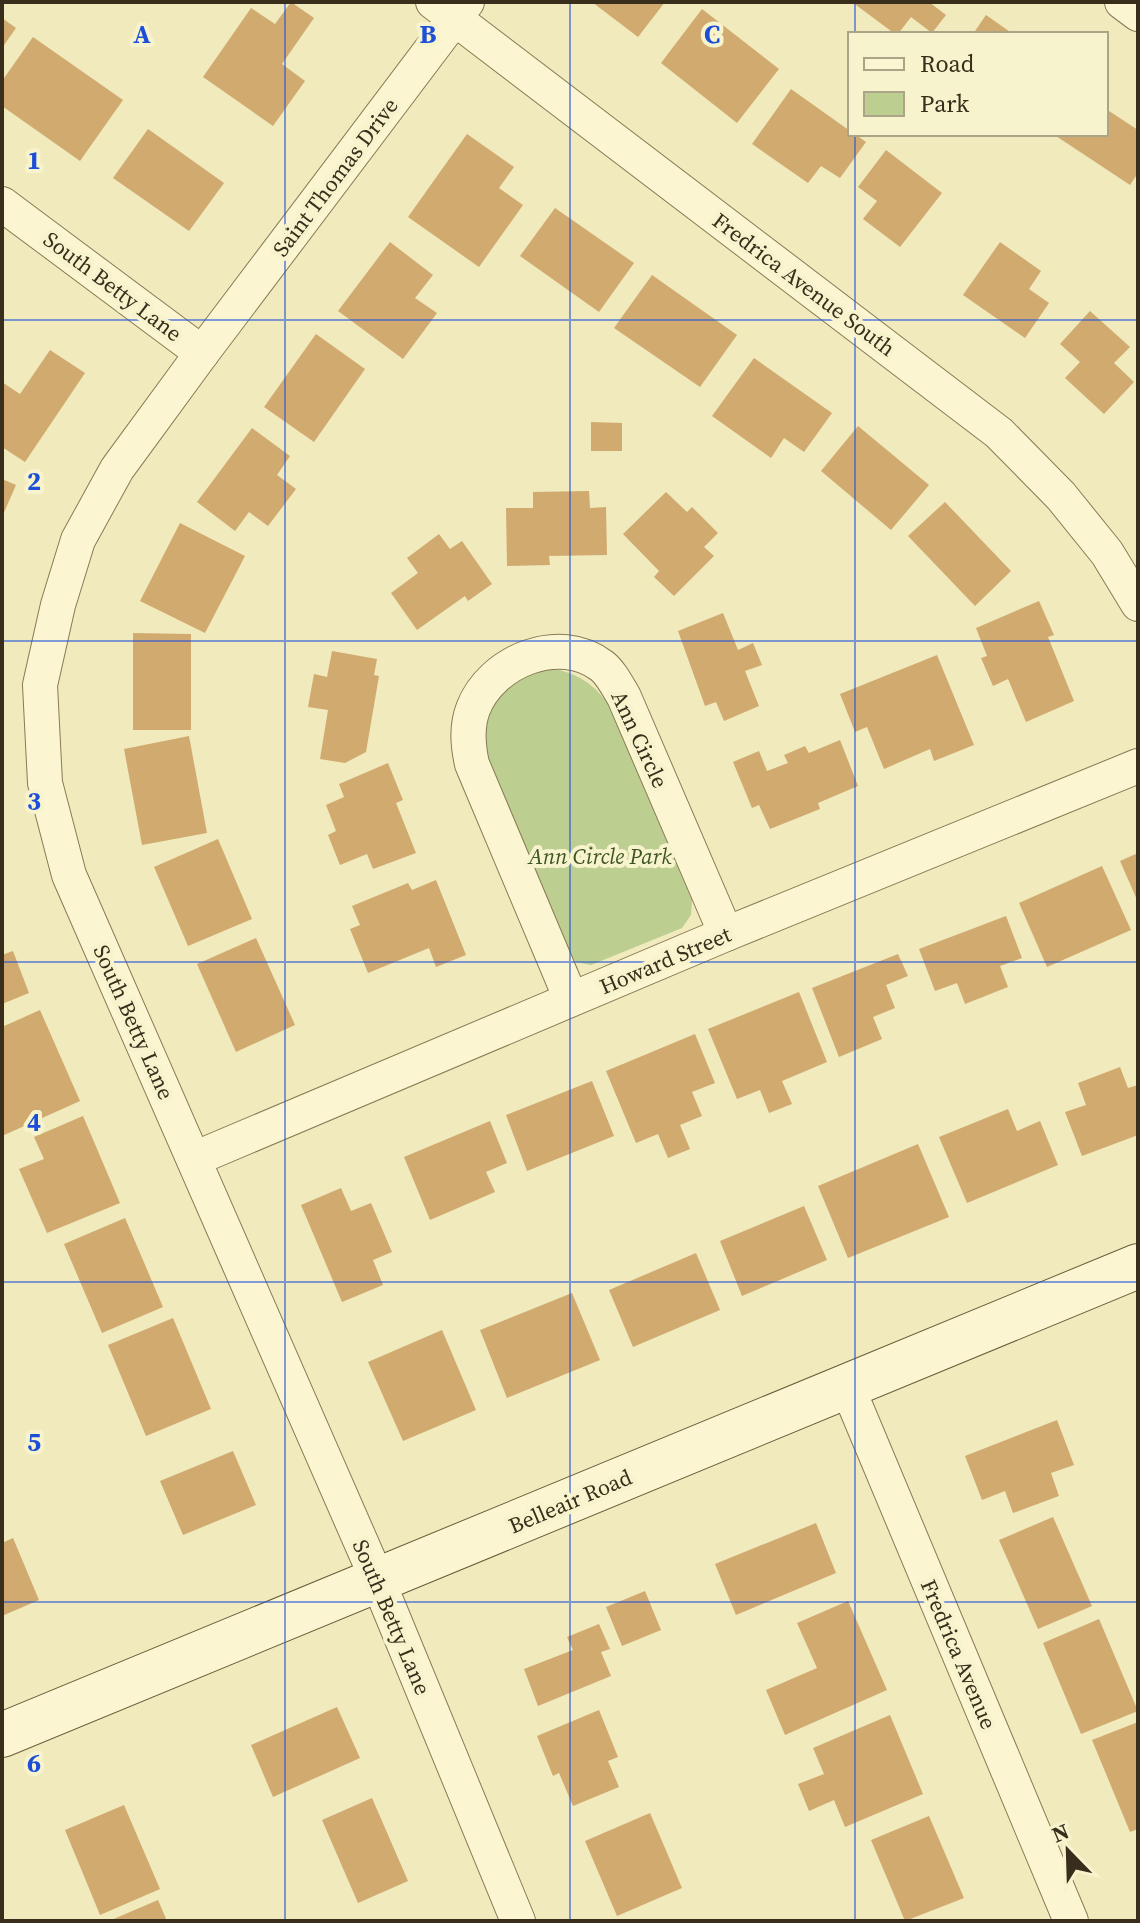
<svg xmlns="http://www.w3.org/2000/svg" width="1140" height="1923" font-family="'Source Serif 4',serif">
	<style>
		.green { fill: #bccf91 }
		.building { fill: #d1aa70 }
		.lines { fill: none; stroke-linecap: round; stroke-linejoin: round }
		.street-casing { stroke: #897a55; stroke-width: 36 }
		.secondary-casing { stroke: #6b5b39; stroke-width: 46 }
		.street { stroke: #fbf6d1; stroke-width: 34 }
		.secondary { stroke: #fbf6d1; stroke-width: 44 }
		.grid { fill: none; stroke: #1d4ed8; stroke-width: 2; stroke-opacity: 0.55 }
		.labels { text-anchor: middle; dominant-baseline: central; stroke-width: 8; stroke-linejoin: round; paint-order: stroke }
		.street-label { font-size: 22px; fill: #382e1b; stroke: #f7f3cd }
		.park-label { font-size: 22px; font-style: italic; fill: #3e5520; stroke: #f7f3cd }
		.grid-label { font-size: 26px; text-anchor: middle; font-weight: bold; fill: #1d4ed8; stroke: #f7f3cd; stroke-width: 8; stroke-linejoin: round; paint-order: stroke }
	</style>
	<rect width="100%" height="100%" fill="#f0eabd"/>
	<path class="green" d="M551,668C578,674 592,682 609,705L692,900L691,915L682,928L591,965L576,962L566,950L486,753C486,745 484,736 485,728C490,695 522,675 551,668Z"/>
	<g class="building">
		<polygon points="291,2 314,18 282,64 305,81 273,126 203,77 251,8 275,24"/>
		<polygon points="592,2 665,2 638,37"/>
		<polygon points="852,2 929,2 946,15 932,33 911,17 898,34 895,34"/>
		<polygon points="702,9 779,69 737,123 661,63"/>
		<polygon points="986,15 1013,34 973,34"/>
		<polygon points="2,18 16,28 2,48"/>
		<polygon points="33,37 123,100 80,161 2,106 2,81"/>
		<polygon points="791,89 850,131 850,134 855,134 866,142 840,178 821,166 808,183 752,144"/>
		<polygon points="1106,109 1138,130 1138,173 1130,185 1053,134 1106,134"/>
		<polygon points="148,129 224,183 189,231 113,178"/>
		<polygon points="467,134 514,167 499,188 523,205 479,267 408,217"/>
		<polygon points="886,150 942,193 900,247 863,219 877,201 858,187"/>
		<polygon points="555,208 634,263 599,312 520,256"/>
		<polygon points="390,242 433,275 415,298 437,313 403,359 338,311"/>
		<polygon points="1000,242 1041,271 1029,289 1049,303 1025,338 963,295"/>
		<polygon points="652,275 737,335 700,387 614,328"/>
		<polygon points="1090,311 1130,347 1114,363 1134,382 1104,414 1065,378 1080,362 1060,344"/>
		<polygon points="316,334 365,369 314,442 264,407"/>
		<polygon points="50,350 85,373 25,462 2,447 2,382 20,394"/>
		<polygon points="754,358 832,413 804,452 784,438 771,458 712,416"/>
		<polygon points="591,422 622,423 622,451 591,451"/>
		<polygon points="858,426 929,485 891,530 821,471"/>
		<polygon points="252,428 290,456 277,475 296,489 268,526 249,512 235,531 197,502"/>
		<polygon points="2,479 16,485 2,517"/>
		<polygon points="589,491 590,508 606,507 607,555 549,556 550,565 507,566 506,508 533,508 533,492"/>
		<polygon points="666,492 687,512 692,507 718,533 704,547 714,556 674,596 654,577 659,571 623,534"/>
		<polygon points="945,502 1011,571 975,606 908,536"/>
		<polygon points="180,523 245,556 205,633 140,601"/>
		<polygon points="439,534 450,549 462,541 492,584 468,601 465,596 417,630 391,593 418,573 407,558"/>
		<polygon points="1039,601 1054,635 1048,637 1074,701 1026,722 1008,679 993,686 981,658 987,656 976,628"/>
		<polygon points="723,613 738,650 753,643 762,665 745,671 759,706 724,721 716,702 705,706 678,631"/>
		<polygon points="133,633 191,634 191,730 133,730"/>
		<polygon points="332,651 377,659 374,675 379,676 366,752 345,763 320,759 328,710 308,707 314,674 327,677"/>
		<polygon points="937,655 974,745 934,761 930,749 884,769 867,727 855,732 840,694"/>
		<polygon points="189,736 207,833 142,845 124,749"/>
		<polygon points="840,740 858,786 818,803 820,809 770,829 759,805 752,808 733,762 759,751 767,771 788,763 784,755 805,746 809,753"/>
		<polygon points="388,763 403,800 396,803 416,853 373,869 367,854 340,865 328,835 336,831 326,805 344,797 339,784"/>
		<polygon points="218,839 252,919 188,946 154,867"/>
		<polygon points="1138,853 1138,902 1120,861"/>
		<polygon points="1102,866 1131,930 1047,967 1019,903"/>
		<polygon points="436,880 466,955 436,967 429,948 368,973 350,929 360,925 352,906 408,883 412,890"/>
		<polygon points="1006,916 1022,958 1000,966 1008,987 965,1004 957,983 935,991 919,949"/>
		<polygon points="256,938 295,1025 236,1052 197,964"/>
		<polygon points="13,951 29,993 2,1004 2,955"/>
		<polygon points="898,954 908,976 886,985 895,1008 873,1017 882,1039 839,1057 812,988"/>
		<polygon points="799,992 827,1062 782,1081 792,1104 769,1113 760,1090 737,1099 708,1029"/>
		<polygon points="40,1010 80,1101 2,1136 2,1027"/>
		<polygon points="695,1034 715,1083 692,1092 702,1116 680,1125 690,1149 668,1158 658,1134 636,1143 606,1071"/>
		<polygon points="1120,1067 1128,1088 1138,1085 1138,1135 1082,1156 1065,1112 1086,1105 1078,1083"/>
		<polygon points="592,1081 614,1136 527,1171 506,1115"/>
		<polygon points="1008,1109 1017,1131 1040,1121 1058,1165 967,1203 939,1137"/>
		<polygon points="83,1116 120,1203 47,1233 19,1169 44,1159 34,1137"/>
		<polygon points="490,1121 507,1163 486,1172 495,1192 430,1220 404,1157"/>
		<polygon points="918,1144 949,1217 848,1258 818,1186"/>
		<polygon points="341,1188 351,1211 371,1203 392,1252 373,1260 383,1285 342,1302 301,1205"/>
		<polygon points="804,1206 827,1260 742,1296 720,1241"/>
		<polygon points="125,1218 163,1307 102,1333 64,1244"/>
		<polygon points="696,1253 720,1310 633,1347 609,1290"/>
		<polygon points="572,1293 600,1360 507,1398 480,1330"/>
		<polygon points="173,1318 211,1409 146,1436 108,1345"/>
		<polygon points="442,1330 476,1410 403,1441 368,1362"/>
		<polygon points="1057,1420 1074,1465 1051,1473 1059,1496 1013,1513 1005,1491 982,1500 965,1456"/>
		<polygon points="233,1451 256,1505 183,1535 160,1481"/>
		<polygon points="1053,1517 1092,1606 1038,1629 999,1540"/>
		<polygon points="816,1523 836,1573 736,1615 715,1564"/>
		<polygon points="13,1538 39,1600 2,1616 2,1543"/>
		<polygon points="645,1591 661,1630 622,1646 606,1607"/>
		<polygon points="848,1601 887,1690 785,1735 766,1690 817,1668 797,1623"/>
		<polygon points="1099,1619 1138,1711 1081,1734 1043,1643"/>
		<polygon points="599,1624 610,1649 601,1652 611,1676 538,1706 524,1669 573,1650 567,1637"/>
		<polygon points="337,1707 360,1758 273,1797 251,1745"/>
		<polygon points="599,1710 618,1757 608,1761 619,1787 573,1806 559,1773 553,1776 537,1736"/>
		<polygon points="890,1715 923,1794 845,1827 834,1800 809,1811 798,1784 824,1774 813,1748"/>
		<polygon points="1138,1722 1138,1829 1130,1832 1092,1740"/>
		<polygon points="372,1798 408,1881 358,1903 322,1820"/>
		<polygon points="124,1805 160,1889 100,1915 65,1830"/>
		<polygon points="650,1813 682,1888 617,1916 585,1841"/>
		<polygon points="929,1816 964,1898 905,1921 871,1840"/>
		<polygon points="158,1900 167,1921 109,1921"/>
	</g>
	<g class="lines">
		<defs>
			<g id="street">
				<polyline points="433,2 999,433 1061,496 1107,553 1138,604"/>
				<polyline points="467,2 202,353 117,469 78,540 58,605 40,685 45,783 69,875 378,1581 518,1921"/>
				<polyline points="1122,2 1138,14"/>
				<polyline points="2,204 202,353"/>
				<path d="M571,999L472,764C468,746 466,728 473,709C491,661 560,633 602,666C611,673 618,687 624,697L726,934"/>
				<polyline points="194,1159 726,934 1138,766"/>
				<polyline points="847,1386 1071,1921"/>
			</g>
			<polyline id="secondary" points="2,1735 1138,1266"/>
		</defs>
		<use href="#street" class="street-casing"/>
		<use href="#secondary" class="secondary-casing"/>
		<use href="#street" class="street"/>
		<use href="#secondary" class="secondary"/>
	</g>
	<path class="grid" d="M285,2V1921M570,2V1921M855,2V34M855,134V1921M2,320H1138M2,641H1138M2,962H1138M2,1282H1138M2,1602H1138"/>
	<g class="labels">
		<g class="street-label">
			<text transform="translate(335 177) rotate(-53)">Saint Thomas Drive</text>
			<text transform="translate(804 284) rotate(37)">Fredrica Avenue South</text>
			<text transform="translate(113 286) rotate(37)">South Betty Lane</text>
			<text transform="translate(640 739) rotate(65)">Ann Circle</text>
			<text transform="translate(665 960) rotate(-23)">Howard Street</text>
			<text transform="translate(134 1022) rotate(66)">South Betty Lane</text>
			<text transform="translate(570 1501) rotate(-23)">Belleair Road</text>
			<text transform="translate(392 1617) rotate(67)">South Betty Lane</text>
			<text transform="translate(959 1654) rotate(67)">Fredrica Avenue</text>
		</g>
		<g class="park-label">
			<text x="600" y="856">Ann Circle Park</text>
		</g>
	</g>
	<g class="grid-label">
		<text x="142" y="43">A</text>
		<text x="428" y="43">B</text>
		<text x="712" y="43">C</text>
		<text x="34" y="169">1</text>
		<text x="34" y="490">2</text>
		<text x="34" y="810">3</text>
		<text x="34" y="1131">4</text>
		<text x="34" y="1451">5</text>
		<text x="34" y="1772">6</text>
	</g>
	<rect width="1140" height="1923" fill="none" stroke="#382e1b" stroke-width="8"/>
	<rect x="848" y="32" width="260" height="104" fill="#f7f3cd" stroke="#aba486" stroke-width="2"/>
	<rect x="864" y="58" width="40" height="12" fill="#fbf6d1" stroke="#aba486" stroke-width="2"/>
	<text x="920" y="72" font-size="24" fill="#382e1b">Road</text>
	<rect x="864" y="92" width="40" height="24" fill="#bccf91" stroke="#aba486" stroke-width="2"/>
	<text x="920" y="112" font-size="24" fill="#382e1b">Park</text>
	<g transform="translate(1068 1851) rotate(337)" stroke="#f7f3cd" stroke-width="6" paint-order="stroke">
	<path d="M0-6L14 30L0 20L-14 30Z" fill="#382e1b"/>
	<text y="-12" font-size="22" font-weight="bold" text-anchor="middle" fill="#382e1b">N</text>
	</g>
</svg>
